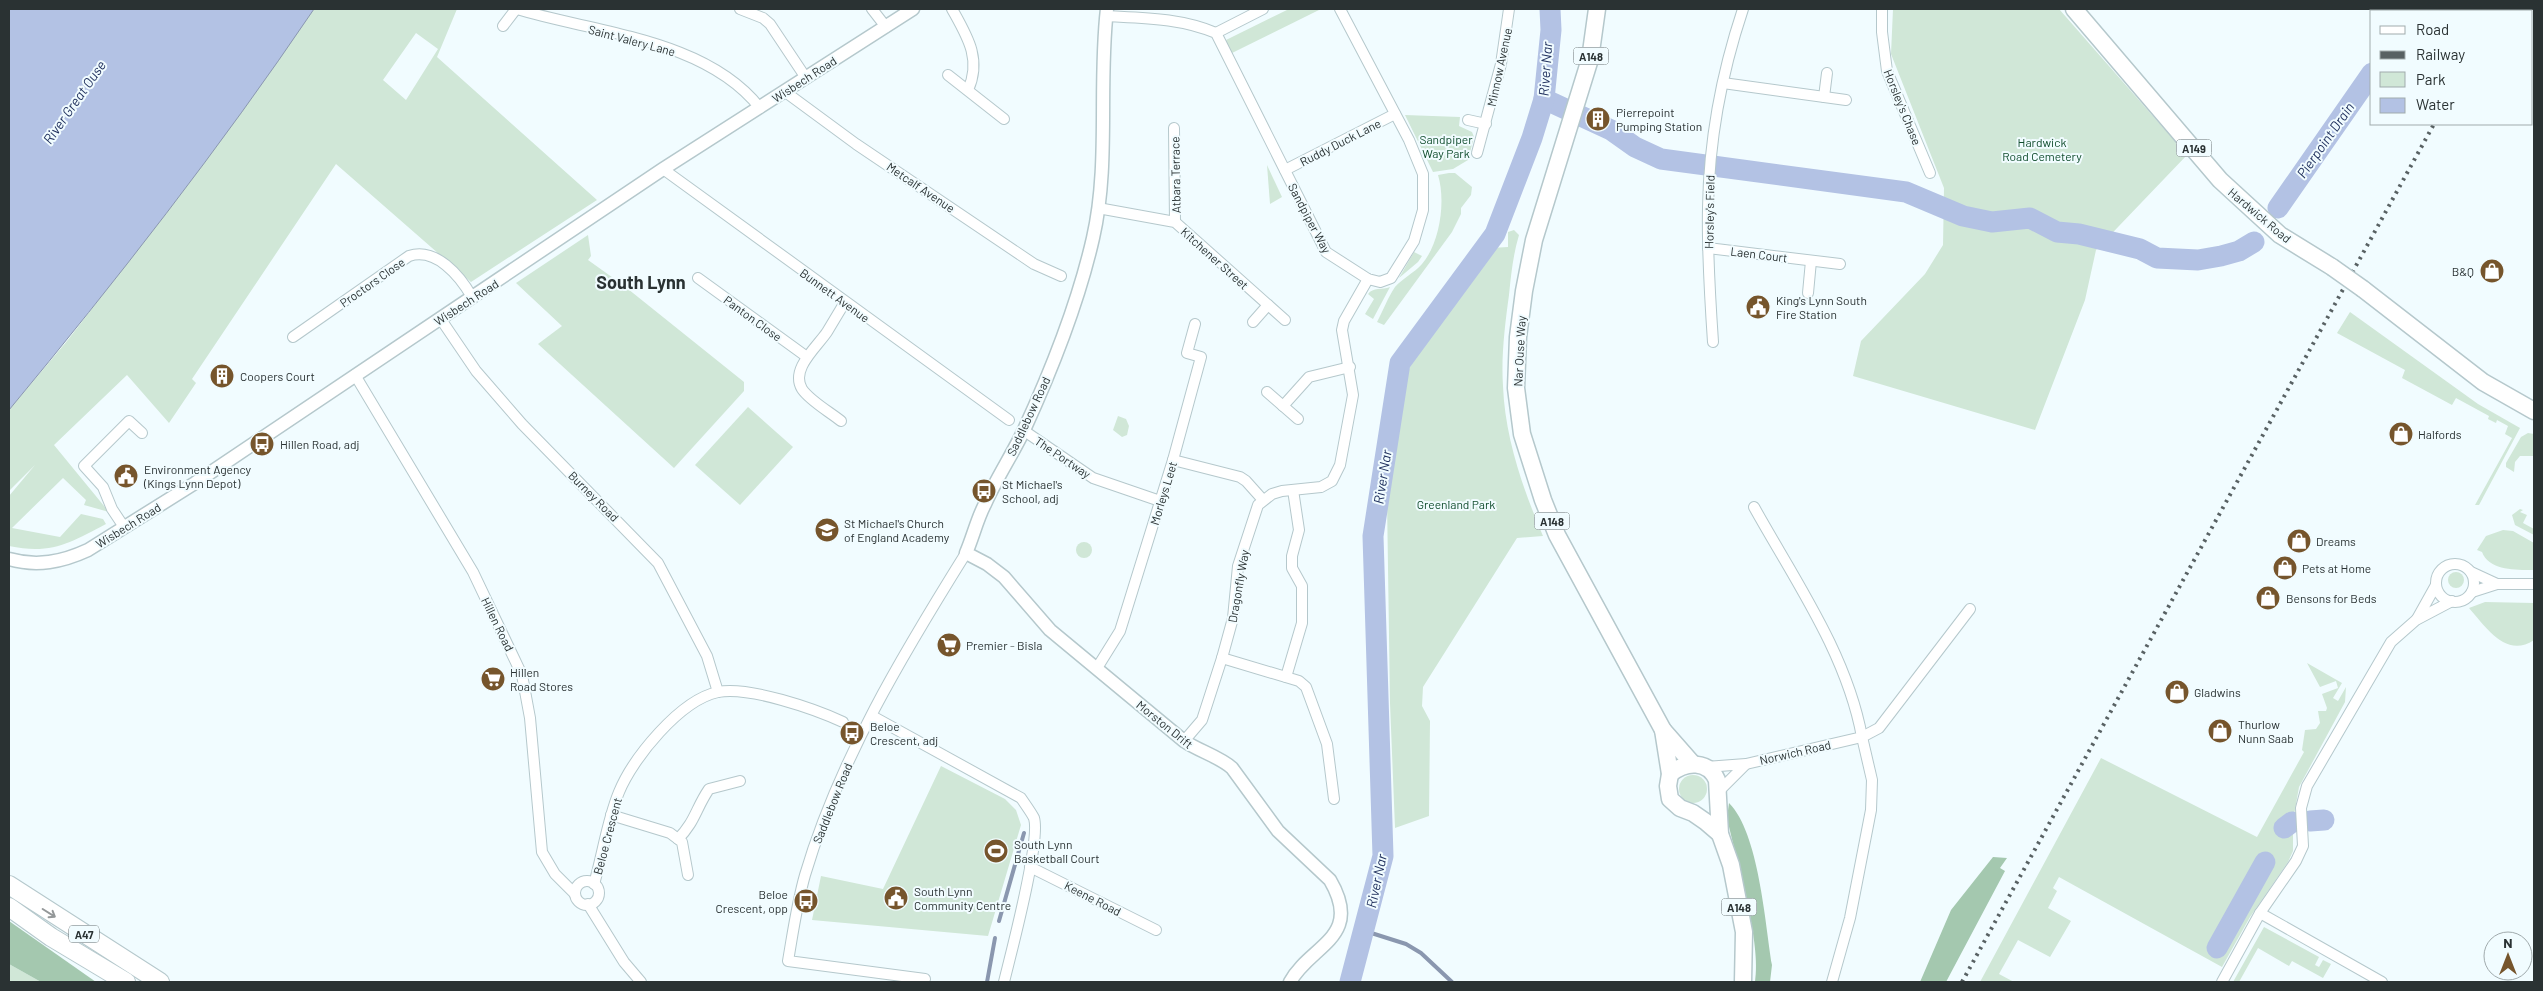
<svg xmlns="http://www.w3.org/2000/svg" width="2543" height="991" font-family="Barlow,sans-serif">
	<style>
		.green { fill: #d0e7d7; fill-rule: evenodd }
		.forest { fill: #a4c8af }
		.water { fill: #b3c2e4; stroke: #8a97af }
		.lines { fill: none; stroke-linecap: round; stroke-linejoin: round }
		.stream { stroke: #8a97af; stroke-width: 4 }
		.river { stroke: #b3c2e4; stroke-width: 21 }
		.minor-casing { stroke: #b5c8cc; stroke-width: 12 }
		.tertiary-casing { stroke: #b5c8cc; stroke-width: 15 }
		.primary-casing { stroke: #b5c8cc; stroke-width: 19 }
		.trunk-casing { stroke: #b5c8cc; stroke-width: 20 }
		.minor { stroke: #fff; stroke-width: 10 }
		.tertiary { stroke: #fff; stroke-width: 12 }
		.primary { stroke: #fff; stroke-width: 16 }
		.trunk { stroke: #fff; stroke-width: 18 }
		.rail { stroke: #586163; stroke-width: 4; stroke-dasharray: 2.5 5; stroke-linecap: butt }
		.primary-bridge-casing { stroke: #b5c8cc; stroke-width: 19; stroke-linecap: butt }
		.primary-bridge { stroke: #fff; stroke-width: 16 }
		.oneway { stroke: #949899 }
		.labels { text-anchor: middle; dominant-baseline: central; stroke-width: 4; stroke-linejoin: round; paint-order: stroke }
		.shield { fill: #f1fcff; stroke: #666f70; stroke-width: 1 }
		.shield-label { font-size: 11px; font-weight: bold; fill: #2a3233 }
		.street-label { font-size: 12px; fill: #2a3233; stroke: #f1fcff }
		.poi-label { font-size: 12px; fill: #2a3233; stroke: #f1fcff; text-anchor: start }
		.park-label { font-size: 12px; fill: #0f4c2c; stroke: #f1fcff }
		.water-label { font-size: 14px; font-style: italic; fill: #233360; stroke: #f1fcff }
		.district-label { font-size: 18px; font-weight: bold; fill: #2a3233; stroke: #f1fcff }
	</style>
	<rect width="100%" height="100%" fill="#f1fcff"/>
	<g class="green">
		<path d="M314,9H457L437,57L597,200L471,282L336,164L192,379L196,383L169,423L127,375L54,445L109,512L84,505L86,500L63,478L12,528L60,537L81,514L103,519L106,524C70,543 51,555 9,546V496L35,465L9,491V410L67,341L190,182ZM416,33L438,49L406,100L383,80Z"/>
		<polygon points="1289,9 1321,9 1230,54 1226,40"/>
		<polygon points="1893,9 2059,9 2187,155 2096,250 2085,300 2035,430 1853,376 1861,341 1925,274 1943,245 1944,188 1891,54"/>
		<polygon points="1405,115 1460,117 1459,126 1472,132 1474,137 1468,160 1453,169 1433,172"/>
		<polygon points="1267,165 1282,197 1270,204"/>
		<path d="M1449,173H1455L1472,187L1471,195L1461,208V214L1452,232L1384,325L1377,322C1383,311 1388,297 1395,287C1403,278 1414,273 1422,264C1440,243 1446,201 1438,175Z"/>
		<path d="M1514,230L1519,235C1513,255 1511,275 1509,295C1505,324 1501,357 1503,386C1505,438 1523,489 1543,536L1517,538L1423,687L1422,706L1430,721L1429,816L1395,828L1390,703L1387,500L1406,377L1415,354L1491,248L1508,247V232Z"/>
		<polygon points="588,235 591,256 588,260 623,285 744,382 744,391 674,468 538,344 562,326 516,283"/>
		<polygon points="1414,252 1422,256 1418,262 1399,278"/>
		<path d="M1390,287L1373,319L1365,314L1374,299L1368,294C1373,287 1382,290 1390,287Z"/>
		<polygon points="2350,312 2478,404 2520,428 2479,505 2475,505 2512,438 2505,434 2508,426 2497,420 2496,423 2488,419 2489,416 2456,398 2452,405 2402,378 2405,370 2337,333"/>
		<polygon points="748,407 793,447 740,505 695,465"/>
		<polygon points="1118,416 1126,419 1129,426 1127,435 1122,437 1113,430"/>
		<polygon points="2528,433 2534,434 2534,456 2520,456 2515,462 2514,472 2506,467 2506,463 2521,437"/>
		<polygon points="2520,509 2523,510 2520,512 2527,515 2523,523 2534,529 2534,535 2515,525 2512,515"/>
		<path d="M2503,530L2513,531L2534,543V570C2517,570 2489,571 2482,552L2477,550L2486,536Z"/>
		<circle cx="1084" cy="550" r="8"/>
		<circle cx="2456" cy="580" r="8"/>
		<path d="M2485,602L2534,603V640C2506,659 2486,627 2469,608Z"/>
		<polygon points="2307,663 2342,683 2333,698 2338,701 2346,687 2345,702 2299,787 2293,821 2293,851 2288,862 2250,917 2222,967 2059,877 2053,888 2057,891 2048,908 2071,921 2050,957 2018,940 1999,974 2014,982 1980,982 2101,758 2257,837 2304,752 2302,750 2305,730 2316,729 2320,723 2318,711 2326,711 2327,708 2322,694 2338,688 2336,681 2320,687"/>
		<polygon points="941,766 1005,799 1016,810 1021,825 988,936 812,920 821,876 883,889"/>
		<circle cx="1693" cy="789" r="14"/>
		<polygon points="2264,927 2319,957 2315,965 2319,967 2323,960 2331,964 2323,978 2292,961 2289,966 2258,948 2239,982 2233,982"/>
		<polygon points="9,964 41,982 9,982"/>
	</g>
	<g class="forest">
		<path d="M1729,803C1759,833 1765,923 1772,965L1770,982H1755C1762,943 1736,859 1727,818Z"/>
		<polygon points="1993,857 2007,858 2000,868 2005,871 1946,982 1920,982 1951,910"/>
		<polygon points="9,921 96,982 41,982 9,964"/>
	</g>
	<path class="water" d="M9,9H314C220,148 116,281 9,410Z"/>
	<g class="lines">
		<g class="stream">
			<polyline points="999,921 1024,833"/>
			<polyline points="1365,931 1406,944 1421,953 1452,982"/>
			<polyline points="987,982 995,938"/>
		</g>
		<g class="river">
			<polyline points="2414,11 2416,9"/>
			<polyline points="1544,99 1611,130 1635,147 1661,159 1906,192 1963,216 1992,222 2030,218 2057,232 2079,234 2140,249 2157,258 2198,260 2221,256 2239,251 2254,242"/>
			<polyline points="2278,208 2372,73"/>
			<polyline points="2310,821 2324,820"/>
			<polyline points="2284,828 2292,822"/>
			<polyline points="2217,948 2265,862"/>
			<polyline points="1350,982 1383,856 1373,536 1400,363 1495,234 1532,138 1544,99 1551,30 1550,9"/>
		</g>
		<defs>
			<g id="minor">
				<path d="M517,9C596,33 706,39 760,108"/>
				<polyline points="740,9 763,18 770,24 806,78"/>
				<polyline points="872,9 886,27"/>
				<path d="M952,9C967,36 982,59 968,90"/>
				<polyline points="1882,9 1882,32 1887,71 1930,173"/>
				<path d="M1107,16C1144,18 1181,18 1216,33L1326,252L1368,279L1380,282L1391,278L1414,241L1423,210V174L1409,140L1340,9"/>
				<polyline points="503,26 516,9"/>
				<polyline points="1216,33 1263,9"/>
				<polyline points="948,75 1004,119"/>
				<polyline points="1723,83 1846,100"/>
				<polyline points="784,91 856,144 1034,264 1061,276"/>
				<polyline points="1824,97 1827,73"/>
				<polyline points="1468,120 1486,124"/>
				<polyline points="1174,128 1175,222"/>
				<polyline points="1477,153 1501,64 1509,9"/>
				<polyline points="663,169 1009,420"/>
				<polyline points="1285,170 1395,114"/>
				<polyline points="1098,208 1175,222 1285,320"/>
				<polyline points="1708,248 1840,264"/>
				<polyline points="698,278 807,357"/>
				<polyline points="1808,293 1811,261"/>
				<polyline points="440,318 476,371 522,424 658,563 707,656 718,692"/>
				<polyline points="1253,322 1268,305"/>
				<path d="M293,337L409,256C436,247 460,276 472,297"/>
				<path d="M1713,342C1710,298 1707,253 1708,208C1709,142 1722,72 1743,9"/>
				<polyline points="355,375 473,572 522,675 530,718 542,852 555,874 575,894"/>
				<polyline points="1267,392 1298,419"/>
				<polyline points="1283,406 1309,377 1350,367"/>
				<path d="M841,421C830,412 810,401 802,389C790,369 817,347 827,332C833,322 839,312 845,302"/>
				<polyline points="1023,430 1093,478 1160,501"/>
				<polyline points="1173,460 1240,477 1246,481 1263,500"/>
				<polyline points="124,527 112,509 103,487 84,466 129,421 142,433"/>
				<circle cx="2455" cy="583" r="19"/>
				<polyline points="2471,572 2497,584"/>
				<polyline points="2472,592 2497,584 2534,584"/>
				<polyline points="2417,619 2436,585"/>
				<polyline points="1222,658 1299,681 1306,687 1327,744 1334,799"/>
				<polyline points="1097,668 1120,631 1173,460 1201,357 1187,353 1195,324"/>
				<polyline points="1286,677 1302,623 1302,586 1292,568 1292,556 1299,530 1293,490"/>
				<path d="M872,716L1021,798C1025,804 1031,812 1034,818C1041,841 1011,953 1004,982"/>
				<polyline points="1184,741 1202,720 1222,658 1233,618 1238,566 1258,505 1272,494 1282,491 1321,487 1332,481 1340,465 1353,395 1342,330 1344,321 1368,279"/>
				<path d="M1706,767L1746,764L1862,737C1847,654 1794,579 1754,507"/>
				<polyline points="1719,791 1745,765"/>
				<polyline points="611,815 670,833 682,842 688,875"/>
				<path d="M678,839C695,822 696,808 709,789L740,781"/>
				<polyline points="1030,867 1156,930"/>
				<circle cx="587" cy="893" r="12"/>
				<path d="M594,884C603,853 607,821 619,792C633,758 680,700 718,692C749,686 815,709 843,722"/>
				<polyline points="588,904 624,962 641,982"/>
				<path d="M925,979L788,961C793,932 797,903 805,875C839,760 903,654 966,553"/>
				<polyline points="1832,982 1850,918 1871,810 1872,780 1862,737 1879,728 1970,609"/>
				<polyline points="2222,982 2260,913"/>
				<polyline points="2382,982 2260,913 2296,861 2303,846 2301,808 2307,786 2391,642 2416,620 2452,601"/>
			</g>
			<g id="tertiary">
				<path d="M1107,9C1098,85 1110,164 1093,238C1078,304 1052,369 1024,430C1012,455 996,479 985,504C977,519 973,537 966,553L987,564L1004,577L1050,630L1184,741C1199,751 1220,757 1232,768L1278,831L1330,880C1364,938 1310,945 1290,982"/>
				<path d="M9,559C37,567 62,562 88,550L195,483L663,169L913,9"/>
			</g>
			<g id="primary">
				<polyline points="1597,9 1590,59 1534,240 1524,291 1518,337 1516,388 1522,434 1543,500 1557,535 1663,730 1692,763"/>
				<polyline points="2074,9 2220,180 2280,235 2332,267"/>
				<polyline points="2363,289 2483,382 2534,411"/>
				<polyline points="1663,730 1670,774 1668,786 1670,799 1680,808 1693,813 1706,822 1720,834"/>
				<path d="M1670,774C1686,761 1708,760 1717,780L1720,834L1731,865L1744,932L1743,982"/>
			</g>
			<g id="trunk">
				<polyline points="9,885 160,982"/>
				<polyline points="9,907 51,937 126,982"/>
			</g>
		</defs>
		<use href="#minor" class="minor-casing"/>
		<use href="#tertiary" class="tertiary-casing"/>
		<use href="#primary" class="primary-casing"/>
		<use href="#trunk" class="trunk-casing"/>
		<use href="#minor" class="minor"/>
		<use href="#tertiary" class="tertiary"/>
		<use href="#primary" class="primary"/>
		<use href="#trunk" class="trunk"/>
		<g class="rail">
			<polyline points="2496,11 2498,9"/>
			<polyline points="1962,982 2434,124"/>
		</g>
		<defs>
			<polyline id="primary-bridge" points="2332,267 2363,289"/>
		</defs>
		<use href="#primary-bridge" class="primary-bridge-casing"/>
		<use href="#primary-bridge" class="primary-bridge"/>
	</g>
	<defs><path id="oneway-shaft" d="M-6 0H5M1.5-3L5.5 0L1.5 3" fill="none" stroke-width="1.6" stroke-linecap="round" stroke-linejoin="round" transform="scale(1.25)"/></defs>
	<use class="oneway" href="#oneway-shaft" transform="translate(49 913) rotate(32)"/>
	<defs>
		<symbol id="building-disc" viewBox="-11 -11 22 22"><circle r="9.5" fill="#76552c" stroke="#f1fcff"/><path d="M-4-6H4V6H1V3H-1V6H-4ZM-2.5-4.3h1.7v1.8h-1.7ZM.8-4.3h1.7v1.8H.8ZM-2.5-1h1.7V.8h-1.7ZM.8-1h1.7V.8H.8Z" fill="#fff"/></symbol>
		<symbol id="shop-disc" viewBox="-11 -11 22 22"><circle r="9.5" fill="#76552c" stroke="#f1fcff"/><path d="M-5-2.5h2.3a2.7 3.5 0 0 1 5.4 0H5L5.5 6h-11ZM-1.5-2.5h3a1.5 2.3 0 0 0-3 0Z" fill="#fff"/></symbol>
		<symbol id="civic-disc" viewBox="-11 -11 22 22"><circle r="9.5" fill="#76552c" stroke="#f1fcff"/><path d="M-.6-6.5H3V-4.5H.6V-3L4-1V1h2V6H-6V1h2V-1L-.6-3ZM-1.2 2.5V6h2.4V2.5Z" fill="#fff"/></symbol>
		<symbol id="bus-disc" viewBox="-11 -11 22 22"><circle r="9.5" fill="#76552c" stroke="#f1fcff"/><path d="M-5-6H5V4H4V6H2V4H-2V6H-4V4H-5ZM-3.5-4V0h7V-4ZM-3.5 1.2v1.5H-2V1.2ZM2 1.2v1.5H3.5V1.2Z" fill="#fff"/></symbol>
		<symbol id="school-disc" viewBox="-11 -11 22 22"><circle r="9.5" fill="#76552c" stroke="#f1fcff"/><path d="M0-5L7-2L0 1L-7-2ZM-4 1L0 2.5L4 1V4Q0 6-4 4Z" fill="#fff"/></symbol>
		<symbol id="supermarket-disc" viewBox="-11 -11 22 22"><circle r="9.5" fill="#76552c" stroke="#f1fcff"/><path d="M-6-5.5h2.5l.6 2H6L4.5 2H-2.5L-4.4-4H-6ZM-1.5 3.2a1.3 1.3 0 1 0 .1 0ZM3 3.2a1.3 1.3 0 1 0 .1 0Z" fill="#fff"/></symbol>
		<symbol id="stadium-disc" viewBox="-11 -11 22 22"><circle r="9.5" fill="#76552c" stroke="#f1fcff"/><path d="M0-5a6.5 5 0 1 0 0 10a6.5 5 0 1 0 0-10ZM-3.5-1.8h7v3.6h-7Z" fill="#fff"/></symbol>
	</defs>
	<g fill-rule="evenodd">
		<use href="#building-disc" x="1584" y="105" width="28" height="28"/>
		<use href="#shop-disc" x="2478" y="257" width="28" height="28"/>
		<use href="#civic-disc" x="1744" y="293" width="28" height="28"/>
		<use href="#building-disc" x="208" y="362" width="28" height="28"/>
		<use href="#shop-disc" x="2387" y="420" width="28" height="28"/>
		<use href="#bus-disc" x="248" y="430" width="28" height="28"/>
		<use href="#civic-disc" x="112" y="462" width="28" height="28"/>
		<use href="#bus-disc" x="970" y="477" width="28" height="28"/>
		<use href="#school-disc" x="813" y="516" width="28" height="28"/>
		<use href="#shop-disc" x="2285" y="527" width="28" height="28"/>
		<use href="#shop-disc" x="2271" y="554" width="28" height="28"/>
		<use href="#shop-disc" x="2254" y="584" width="28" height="28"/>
		<use href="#supermarket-disc" x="935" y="631" width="28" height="28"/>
		<use href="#supermarket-disc" x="479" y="665" width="28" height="28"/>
		<use href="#shop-disc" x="2163" y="678" width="28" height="28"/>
		<use href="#shop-disc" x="2206" y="717" width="28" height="28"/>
		<use href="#bus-disc" x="838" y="719" width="28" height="28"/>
		<use href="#stadium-disc" x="982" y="837" width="28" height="28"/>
		<use href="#civic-disc" x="882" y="884" width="28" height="28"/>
		<use href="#bus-disc" x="792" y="887" width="28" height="28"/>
	</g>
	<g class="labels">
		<g class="shield">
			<rect x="1573.5" y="47.5" width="35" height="17" rx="4"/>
			<rect x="2176.5" y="139.5" width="35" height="17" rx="4"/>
			<rect x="1534.5" y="512.5" width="35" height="17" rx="4"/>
			<rect x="1721.5" y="898.5" width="35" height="17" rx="4"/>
			<rect x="69" y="925.5" width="30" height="17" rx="4"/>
		</g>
		<g class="shield-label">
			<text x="1591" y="56">A148</text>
			<text x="2194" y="148">A149</text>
			<text x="1552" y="521">A148</text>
			<text x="1739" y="907">A148</text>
			<text x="84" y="934">A47</text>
		</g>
		<g class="street-label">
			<text transform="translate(632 40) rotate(15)">Saint Valery Lane</text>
			<text transform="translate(1499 67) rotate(-78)">Minnow Avenue</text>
			<text transform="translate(804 79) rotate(-33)">Wisbech Road</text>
			<text transform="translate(1903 107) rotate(68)">Horsley's Chase</text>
			<text transform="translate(1340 142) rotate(-27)">Ruddy Duck Lane</text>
			<text transform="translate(1175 175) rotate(-91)">Atbara Terrace</text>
			<text transform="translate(921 187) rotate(34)">Metcalf Avenue</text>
			<text transform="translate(1709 212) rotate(-89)">Horsley's Field</text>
			<text transform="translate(2260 215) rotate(40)">Hardwick Road</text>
			<text transform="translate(1310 218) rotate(62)">Sandpiper Way</text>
			<text transform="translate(1759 254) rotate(7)">Laen Court</text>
			<text transform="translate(1215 258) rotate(42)">Kitchener Street</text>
			<text transform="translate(372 282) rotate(-35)">Proctors Close</text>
			<text transform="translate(835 295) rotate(36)">Bunnett Avenue</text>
			<text transform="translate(466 302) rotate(-33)">Wisbech Road</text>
			<text transform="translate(753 318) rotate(36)">Panton Close</text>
			<text transform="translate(1519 351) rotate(-87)">Nar Ouse Way</text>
			<text transform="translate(1028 416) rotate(-65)">Saddlebow Road</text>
			<text transform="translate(1063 457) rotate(34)">The Portway</text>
			<text transform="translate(1163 493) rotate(-73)">Morleys Leet</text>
			<text transform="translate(594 496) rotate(45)">Burney Road</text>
			<text transform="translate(128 525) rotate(-32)">Wisbech Road</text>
			<text transform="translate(1238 586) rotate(-80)">Dragonfly Way</text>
			<text transform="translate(498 624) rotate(64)">Hillen Road</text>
			<text transform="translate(1165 724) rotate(39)">Morston Drift</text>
			<text transform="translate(1795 752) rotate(-13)">Norwich Road</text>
			<text transform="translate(832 803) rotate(-68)">Saddlebow Road</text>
			<text transform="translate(607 836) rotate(-75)">Beloe Crescent</text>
			<text transform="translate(1093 898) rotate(27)">Keene Road</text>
		</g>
		<g class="poi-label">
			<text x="1616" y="112">Pierrepoint<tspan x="1616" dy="14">Pumping Station</tspan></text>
			<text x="2474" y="271" text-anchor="end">B&amp;Q</text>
			<text x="1776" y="300">King's Lynn South<tspan x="1776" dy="14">Fire Station</tspan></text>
			<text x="240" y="376">Coopers Court</text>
			<text x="2418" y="434">Halfords</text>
			<text x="280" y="444">Hillen Road, adj</text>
			<text x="144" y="469">Environment Agency<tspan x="144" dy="14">(Kings Lynn Depot)</tspan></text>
			<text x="1002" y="484">St Michael's<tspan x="1002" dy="14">School, adj</tspan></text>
			<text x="844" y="523">St Michael's Church<tspan x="844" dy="14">of England Academy</tspan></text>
			<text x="2316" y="541">Dreams</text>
			<text x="2302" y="568">Pets at Home</text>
			<text x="2286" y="598">Bensons for Beds</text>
			<text x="966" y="645">Premier - Bisla</text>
			<text x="510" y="672">Hillen<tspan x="510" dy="14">Road Stores</tspan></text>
			<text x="2194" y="692">Gladwins</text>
			<text x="2238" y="724">Thurlow<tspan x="2238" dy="14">Nunn Saab</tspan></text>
			<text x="870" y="726">Beloe<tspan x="870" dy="14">Crescent, adj</tspan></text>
			<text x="1014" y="844">South Lynn<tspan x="1014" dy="14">Basketball Court</tspan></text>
			<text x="914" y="891">South Lynn<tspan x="914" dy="14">Community Centre</tspan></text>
			<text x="788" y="894" text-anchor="end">Beloe<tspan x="788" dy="14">Crescent, opp</tspan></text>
		</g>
		<g class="park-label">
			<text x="1446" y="139">Sandpiper<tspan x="1446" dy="14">Way Park</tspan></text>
			<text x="2042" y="142">Hardwick<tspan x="2042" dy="14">Road Cemetery</tspan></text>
			<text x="1456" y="504">Greenland Park</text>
		</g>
		<g class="water-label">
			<text transform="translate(1545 69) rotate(-86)">River Nar</text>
			<text transform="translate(74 102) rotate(-55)">River Great Ouse</text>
			<text transform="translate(2325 140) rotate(-55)">Pierpoint Drain</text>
			<text transform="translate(1382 477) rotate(-81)">River Nar</text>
			<text transform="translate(1376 881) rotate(-78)">River Nar</text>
		</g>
		<g class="district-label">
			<text x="641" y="282">South Lynn</text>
		</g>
	</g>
	<rect width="2543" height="991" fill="none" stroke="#2a3233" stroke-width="20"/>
	<rect x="2370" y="10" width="162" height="115" fill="#f1fcff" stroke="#a1abad"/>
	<rect x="2380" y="26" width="25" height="8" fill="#ffffff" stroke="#a1abad"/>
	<text x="2416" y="35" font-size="15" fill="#2a3233">Road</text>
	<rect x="2380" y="51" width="25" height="8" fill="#586163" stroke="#a1abad"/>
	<text x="2416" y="60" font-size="15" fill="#2a3233">Railway</text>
	<rect x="2380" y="72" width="25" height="15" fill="#d0e7d7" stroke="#a1abad"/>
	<text x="2416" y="85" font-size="15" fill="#2a3233">Park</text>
	<rect x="2380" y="98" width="25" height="15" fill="#b3c2e4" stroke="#a1abad"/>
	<text x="2416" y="110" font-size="15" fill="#2a3233">Water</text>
	<g transform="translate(2508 956)"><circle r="24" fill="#f1fcff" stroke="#a1abad"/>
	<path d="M0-4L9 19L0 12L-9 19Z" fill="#76552c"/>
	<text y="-8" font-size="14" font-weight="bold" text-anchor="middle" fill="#2a3233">N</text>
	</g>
</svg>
